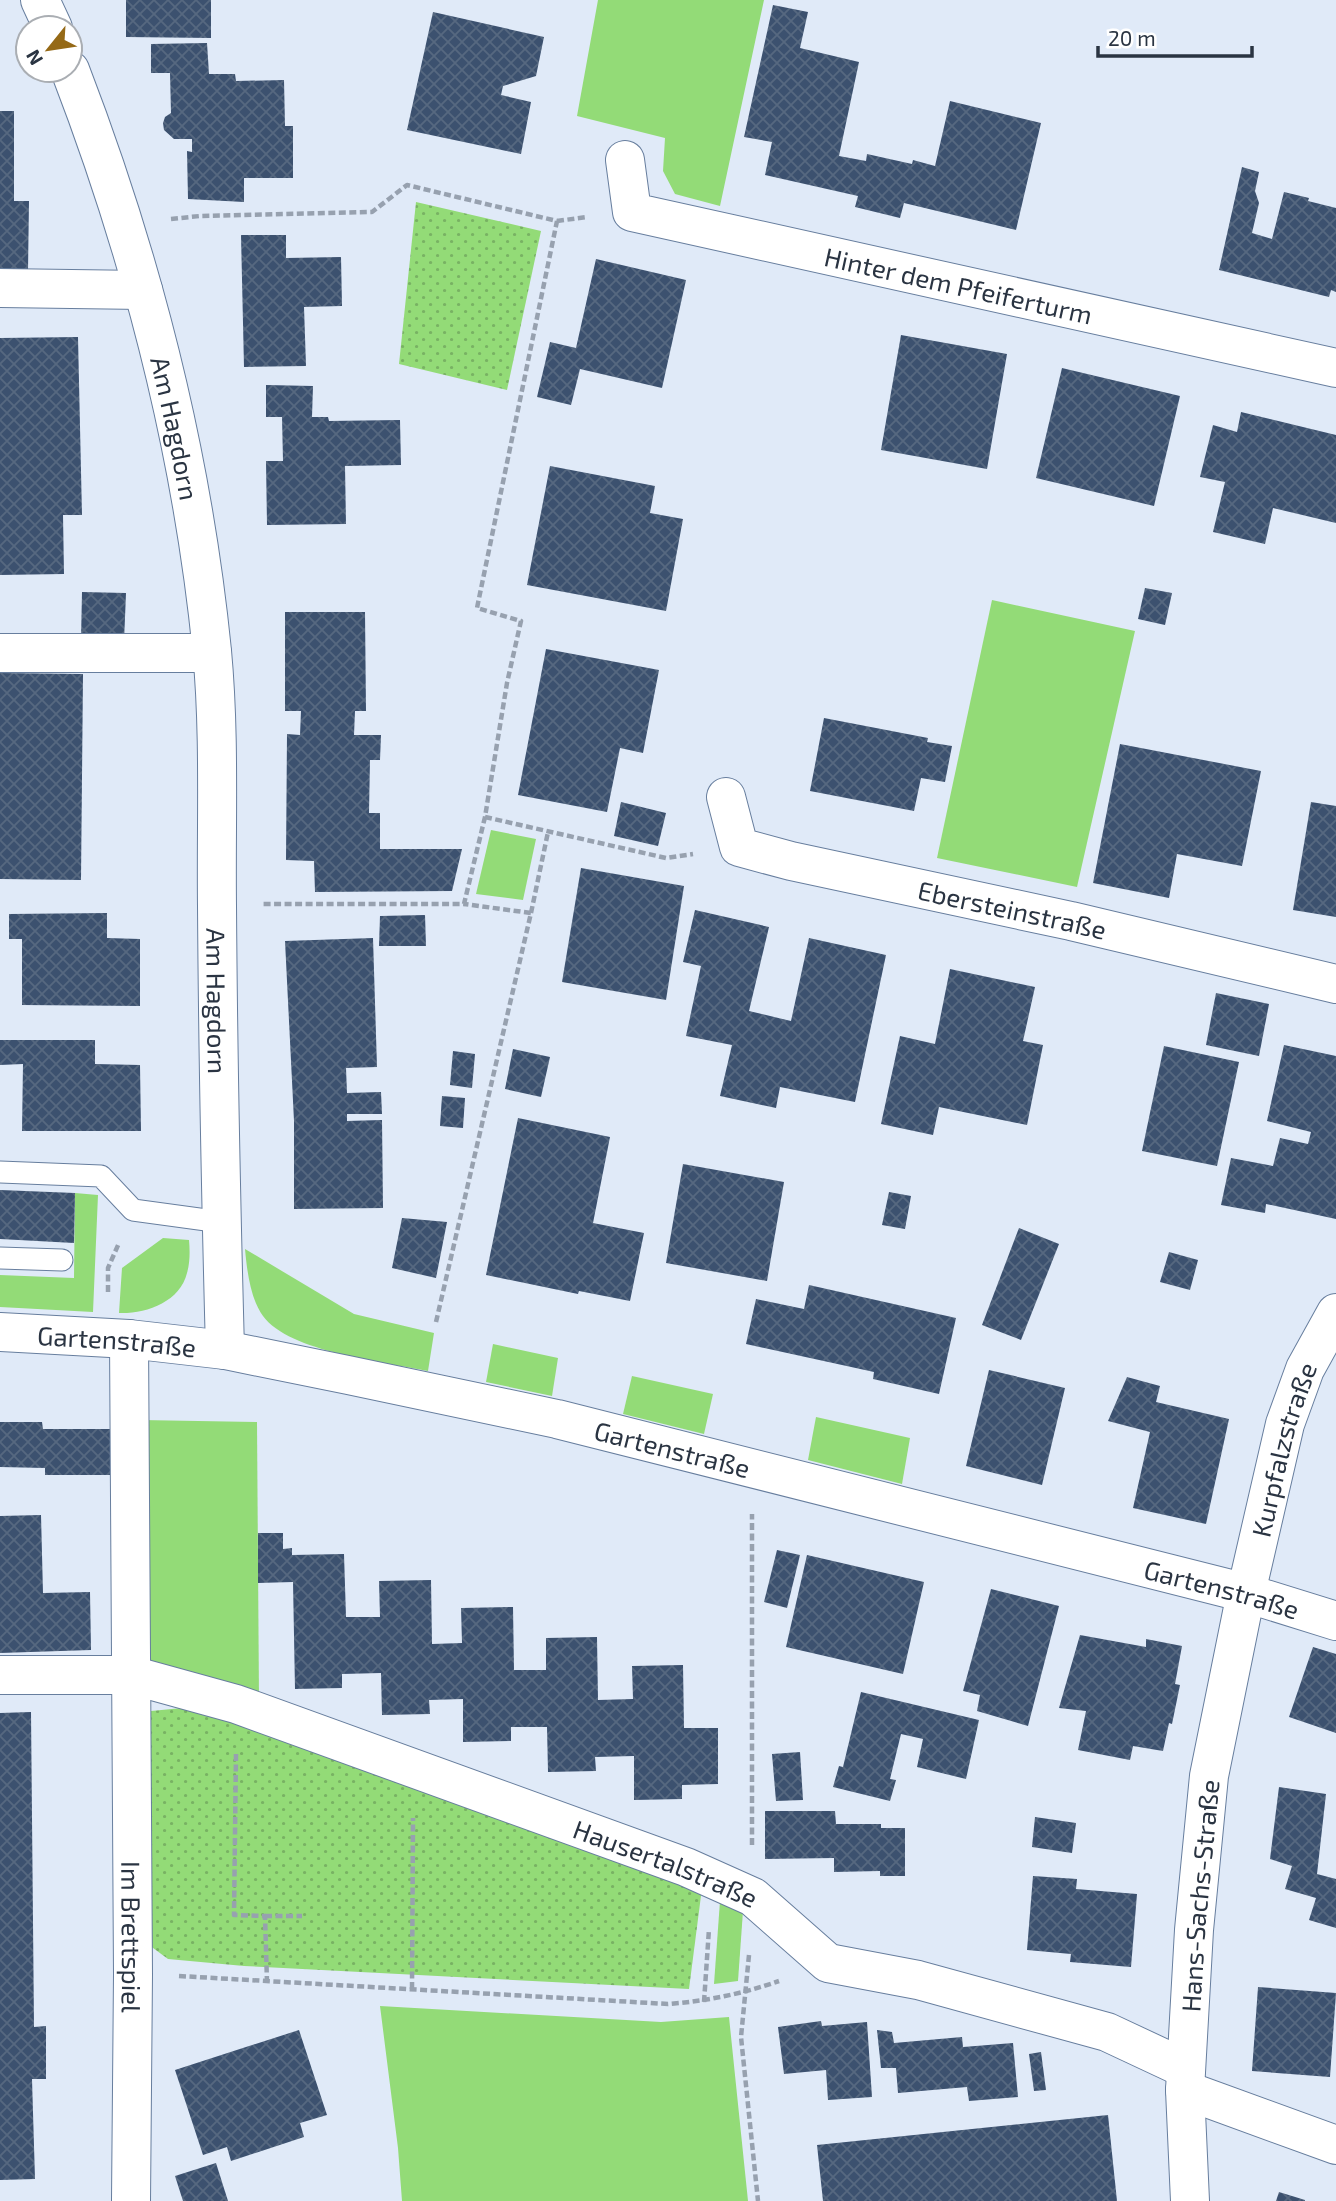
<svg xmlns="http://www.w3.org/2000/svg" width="1336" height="2201" font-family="'Exo 2',sans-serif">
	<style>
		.green { fill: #93db77 }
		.park { fill: url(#park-dots) }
		.building { fill: url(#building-cross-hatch) }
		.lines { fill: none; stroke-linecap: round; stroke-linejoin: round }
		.lane-casing { stroke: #677e9e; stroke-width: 23 }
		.street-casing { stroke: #677e9e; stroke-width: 40 }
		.path { stroke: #97a1af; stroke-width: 4.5; stroke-dasharray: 7 3.5; stroke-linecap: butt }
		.lane { stroke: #fff; stroke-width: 21 }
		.street { stroke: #fff; stroke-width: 38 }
		.labels { text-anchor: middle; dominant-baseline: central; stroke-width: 7; stroke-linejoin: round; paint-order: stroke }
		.street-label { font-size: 26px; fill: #2a3442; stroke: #fff }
	</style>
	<defs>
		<pattern id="park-dots" width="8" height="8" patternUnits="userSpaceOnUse" patternTransform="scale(1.75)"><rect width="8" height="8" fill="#93db77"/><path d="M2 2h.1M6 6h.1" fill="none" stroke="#78b263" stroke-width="1.8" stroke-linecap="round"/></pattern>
		<pattern id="building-cross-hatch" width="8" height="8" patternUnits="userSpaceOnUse" patternTransform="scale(1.75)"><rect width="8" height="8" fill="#3c516f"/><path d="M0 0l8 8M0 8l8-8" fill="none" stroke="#566880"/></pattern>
	</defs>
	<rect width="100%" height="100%" fill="#e0eaf8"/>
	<g class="green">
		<polygon points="598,0 764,0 720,206 675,194 663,171 665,138 577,116"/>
		<polygon points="992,600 1135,631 1077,887 937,858"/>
		<polygon points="491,830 536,839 523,900 476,894"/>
		<polygon points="75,1193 98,1195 93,1312 0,1307 0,1275 74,1278"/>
		<path d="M163,1238L189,1240C190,1251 190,1263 187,1273C180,1302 146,1314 119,1313L122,1268Z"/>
		<path d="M245,1249L354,1314L434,1333L428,1371C385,1362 289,1352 263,1316C250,1298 247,1270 245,1249Z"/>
		<polygon points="493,1344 558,1358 552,1396 486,1382"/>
		<polygon points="632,1376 713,1394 704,1434 623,1414"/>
		<polygon points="816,1417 910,1438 902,1484 808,1460"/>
		<polygon points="140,1420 257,1422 259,1700 148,1666"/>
		<polygon points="720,1901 743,1911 738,1981 714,1984"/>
		<polygon points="380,2006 661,2022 729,2017 748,2201 402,2201 398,2148"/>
	</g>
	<g class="park">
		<polygon points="416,202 541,231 507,390 399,364"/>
		<polygon points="182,1708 243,1723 702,1888 689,1989 244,1966 168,1959 149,1945 144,1741 151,1711"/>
	</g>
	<g class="building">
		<polygon points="126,0 211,0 211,38 126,37"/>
		<polygon points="773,5 808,12 800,48 859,62 839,156 866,161 867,154 912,164 913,160 935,166 950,101 1041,123 1016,230 904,203 900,218 855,207 858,196 765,175 772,142 744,137"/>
		<polygon points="433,12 544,37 536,76 503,86 501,95 531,102 521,154 407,130"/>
		<polygon points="207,43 209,74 235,74 236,81 284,80 285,126 293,126 293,178 244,178 244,202 188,199 187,151 192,152 192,139 174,139 164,130 163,123 165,117 171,113 170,73 151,73 151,44"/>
		<polygon points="0,111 14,111 14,201 29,201 28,271 0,270"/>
		<polygon points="1242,167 1259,172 1255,191 1259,203 1252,233 1272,239 1284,192 1309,198 1308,201 1336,208 1336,292 1331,290 1329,297 1219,270"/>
		<polygon points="241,235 286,235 286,258 341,257 342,306 304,307 306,366 244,367"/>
		<polygon points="596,259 686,280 662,388 580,369 571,405 537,397 550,342 576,348"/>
		<polygon points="901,335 1007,354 987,469 881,450"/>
		<polygon points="78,337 82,515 63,515 64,574 0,575 0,338"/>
		<polygon points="1062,368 1180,396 1154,506 1036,478"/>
		<polygon points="266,385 313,386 312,417 328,417 329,421 400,420 401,465 345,466 346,524 267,525 266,461 283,461 282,417 266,417"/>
		<polygon points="1241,412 1336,435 1336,523 1273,508 1265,544 1213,532 1225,482 1200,477 1213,425 1237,432"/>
		<polygon points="550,466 655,486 650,513 683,519 666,611 527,585"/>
		<polygon points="1145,588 1172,593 1165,625 1138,619"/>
		<polygon points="82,592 126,593 124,642 81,640"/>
		<polygon points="285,612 365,612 366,711 355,711 354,735 381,735 380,760 370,760 369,813 380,813 380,849 462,849 452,891 315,892 314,861 286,860 287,734 300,735 301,711 285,711"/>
		<polygon points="546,649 659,670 643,753 620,748 607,812 518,795"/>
		<polygon points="0,673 83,674 81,880 0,879"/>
		<polygon points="824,718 928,738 927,742 952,746 945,782 921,778 914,811 810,791"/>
		<polygon points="1120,744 1261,771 1242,866 1177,854 1169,898 1093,883"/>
		<polygon points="621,802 666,813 658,846 614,836"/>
		<polygon points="1311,802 1336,806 1336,917 1293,910"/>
		<polygon points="581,868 684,886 666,1000 562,982"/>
		<polygon points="695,910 769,927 749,1011 791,1021 809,938 886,955 855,1102 780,1087 776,1108 720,1096 732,1045 686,1036 701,966 683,962"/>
		<polygon points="107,913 107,938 140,939 140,1006 22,1005 22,939 9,939 9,914"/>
		<polygon points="425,915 426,946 379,946 380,916"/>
		<polygon points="373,938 377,1067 346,1068 347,1093 381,1092 382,1114 347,1114 347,1121 382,1120 383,1208 294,1209 294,1121 285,941"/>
		<polygon points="950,969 1035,987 1023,1041 1043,1045 1027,1125 939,1107 933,1135 881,1124 900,1036 935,1044"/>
		<polygon points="1216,993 1269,1004 1259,1056 1206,1045"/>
		<polygon points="0,1040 95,1040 95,1064 140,1065 141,1131 22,1131 23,1064 0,1065"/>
		<polygon points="1284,1045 1336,1056 1336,1219 1266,1204 1265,1213 1221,1205 1231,1158 1273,1166 1280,1138 1308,1144 1311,1132 1267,1121"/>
		<polygon points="1164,1046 1239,1062 1217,1166 1142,1151"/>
		<polygon points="513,1049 550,1057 541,1097 505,1089"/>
		<polygon points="453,1051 475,1054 472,1088 450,1085"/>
		<polygon points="442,1096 465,1098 463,1128 440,1126"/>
		<polygon points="518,1118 610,1137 593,1223 644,1233 630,1301 579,1291 578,1294 486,1275"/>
		<polygon points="683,1164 784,1182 767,1281 666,1263"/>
		<polygon points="0,1190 75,1193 74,1243 0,1239"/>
		<polygon points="889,1192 911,1196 905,1229 882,1225"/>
		<polygon points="402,1218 447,1222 436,1278 392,1268"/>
		<polygon points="1019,1228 1059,1244 1021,1340 982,1325"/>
		<polygon points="1169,1252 1198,1260 1190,1290 1160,1282"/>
		<polygon points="809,1285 956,1318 939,1394 873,1379 874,1372 746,1344 756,1299 804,1309"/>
		<polygon points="989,1370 1065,1388 1042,1485 966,1466"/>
		<polygon points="1127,1377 1160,1386 1156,1402 1229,1419 1206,1524 1133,1508 1150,1432 1108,1421"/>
		<polygon points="0,1422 42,1422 43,1429 114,1429 114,1475 45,1475 45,1468 0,1467"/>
		<polygon points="41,1515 43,1593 90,1592 91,1650 0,1653 0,1516"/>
		<polygon points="258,1533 283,1533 283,1549 292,1548 292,1555 344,1554 346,1617 380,1617 379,1581 431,1580 432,1644 462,1643 461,1608 513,1607 514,1670 546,1670 546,1638 597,1637 598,1700 633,1699 632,1666 683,1665 684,1728 718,1728 718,1784 682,1785 682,1799 634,1800 634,1756 595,1757 596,1771 548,1772 547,1727 511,1727 511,1741 463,1742 463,1699 429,1700 430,1714 382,1715 381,1673 342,1674 342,1688 295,1689 293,1582 258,1583"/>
		<polygon points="777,1550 800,1555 787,1608 764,1602"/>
		<polygon points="807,1555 924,1582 903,1674 786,1647"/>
		<polygon points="991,1589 1059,1606 1028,1726 977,1711 980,1695 963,1691"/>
		<polygon points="1080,1635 1146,1647 1146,1639 1182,1646 1175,1684 1180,1685 1172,1724 1169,1723 1163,1751 1133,1746 1130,1760 1078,1750 1086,1711 1059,1708"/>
		<polygon points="1313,1647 1336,1654 1336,1733 1289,1717"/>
		<polygon points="861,1692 979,1720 966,1779 917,1767 923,1739 901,1734 890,1779 896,1780 890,1801 833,1787 839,1766 843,1767"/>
		<polygon points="31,1712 34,2027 46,2026 46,2079 32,2079 35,2179 0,2180 0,1713"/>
		<polygon points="800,1752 803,1800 776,1801 772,1754"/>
		<polygon points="1279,1787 1326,1794 1317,1874 1336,1879 1336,1928 1309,1920 1316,1898 1285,1889 1292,1866 1270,1859"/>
		<polygon points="765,1811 835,1811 836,1824 881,1824 881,1828 905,1828 905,1876 880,1876 880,1871 834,1872 834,1858 765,1859"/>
		<polygon points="1035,1817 1076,1823 1072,1853 1032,1847"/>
		<polygon points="1033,1876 1077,1879 1076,1889 1137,1894 1131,1967 1070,1962 1071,1954 1027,1950"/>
		<polygon points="1258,1987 1336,1993 1330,2077 1252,2071"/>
		<polygon points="821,2021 822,2026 867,2022 872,2097 828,2100 826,2070 784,2074 778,2027"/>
		<polygon points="299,2030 327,2115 300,2123 304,2137 231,2161 227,2147 203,2155 175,2070"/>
		<polygon points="877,2030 892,2032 894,2043 962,2037 963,2047 1013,2043 1018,2097 969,2101 967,2087 898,2093 896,2068 881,2068"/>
		<polygon points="1041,2052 1046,2090 1034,2091 1029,2054"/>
		<polygon points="1108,2115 1117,2201 823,2201 817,2145"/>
		<polygon points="216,2163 228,2201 183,2201 175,2176"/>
		<polygon points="1279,2192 1305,2200 1305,2201 1276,2201"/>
	</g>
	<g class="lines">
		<defs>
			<g id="lane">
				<polyline points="0,1172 101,1176 133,1210 221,1222"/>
				<polyline points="0,1258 62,1260"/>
			</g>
			<g id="street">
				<polyline points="40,0 53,28"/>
				<path id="s1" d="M70,70C142,257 192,452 212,651C220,736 216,821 217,906C218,1054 221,1202 225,1350"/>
				<path id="s2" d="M625,160L632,212L1336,368"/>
				<polyline points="0,288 143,290"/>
				<polyline points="0,653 212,653"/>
				<path id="s3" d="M726,797L739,847L791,861L1071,921L1336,984"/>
				<path id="s4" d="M0,1332L129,1339L225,1350L348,1375L557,1419L1246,1593L1336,1621"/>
				<path id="s5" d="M129,1339L133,1974L131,2201"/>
				<path id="s6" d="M0,1675H131L236,1704L686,1867L753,1897L828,1963L918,1980L1107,2032L1186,2069"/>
				<polyline points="1185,2090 1336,2145"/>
				<path id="s7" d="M1190,2201L1185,2090L1194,1930L1209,1776L1246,1593L1285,1424L1305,1369L1336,1313"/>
			</g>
		</defs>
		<use href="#lane" class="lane-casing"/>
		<use href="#street" class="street-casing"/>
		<g class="path">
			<polyline points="171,219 200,216 372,212 407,185 557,221 477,608 521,621 507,683 485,817 464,904 263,904"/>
			<polyline points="557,221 587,217"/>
			<polyline points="485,817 666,858 693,854"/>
			<polyline points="531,913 548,832"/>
			<polyline points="108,1292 108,1268 119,1243"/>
			<polyline points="436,1322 531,913 464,904"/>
			<polyline points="236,1754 234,1915 265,1916 267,1982"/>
			<polyline points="752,1845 752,1514"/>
			<polyline points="265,1916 302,1916"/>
			<polyline points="749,1955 741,2037 758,2201"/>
			<path d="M179,1976L668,2004C707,2001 742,1994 779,1981"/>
			<polyline points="412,1989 413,1818"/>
			<polyline points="704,2002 709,1929"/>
		</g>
		<use href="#lane" class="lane"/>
		<use href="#street" class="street"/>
	</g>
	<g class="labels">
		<g class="street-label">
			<text stroke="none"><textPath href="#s2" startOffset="387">Hinter dem Pfeiferturm</textPath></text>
			<text stroke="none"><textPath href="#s1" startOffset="374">Am Hagdorn</textPath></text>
			<text stroke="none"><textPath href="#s3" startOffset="332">Ebersteinstraße</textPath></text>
			<text stroke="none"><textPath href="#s1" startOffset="950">Am Hagdorn</textPath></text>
			<text stroke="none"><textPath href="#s4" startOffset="117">Gartenstraße</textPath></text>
			<text stroke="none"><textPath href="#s4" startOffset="684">Gartenstraße</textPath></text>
			<text stroke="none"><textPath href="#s7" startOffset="761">Kurpfalzstraße</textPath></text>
			<text stroke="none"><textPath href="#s4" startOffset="1251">Gartenstraße</textPath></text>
			<text stroke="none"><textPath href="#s6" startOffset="698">Hausertalstraße</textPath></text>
			<text stroke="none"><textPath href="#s7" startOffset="306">Hans-Sachs-Straße</textPath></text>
			<text stroke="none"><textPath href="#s5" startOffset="598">Im Brettspiel</textPath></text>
		</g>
	</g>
	<g transform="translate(49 49) rotate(240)"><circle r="33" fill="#ffffff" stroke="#aaaeb3" stroke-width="2"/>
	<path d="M0-5L12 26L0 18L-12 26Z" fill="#956916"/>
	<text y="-10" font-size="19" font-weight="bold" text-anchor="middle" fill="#2a3442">N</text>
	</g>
	<path d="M1098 46v10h154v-10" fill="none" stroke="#2a3442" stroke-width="3.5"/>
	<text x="1108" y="46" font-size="21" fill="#2a3442" stroke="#ffffff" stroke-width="5" paint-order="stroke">20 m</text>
</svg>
